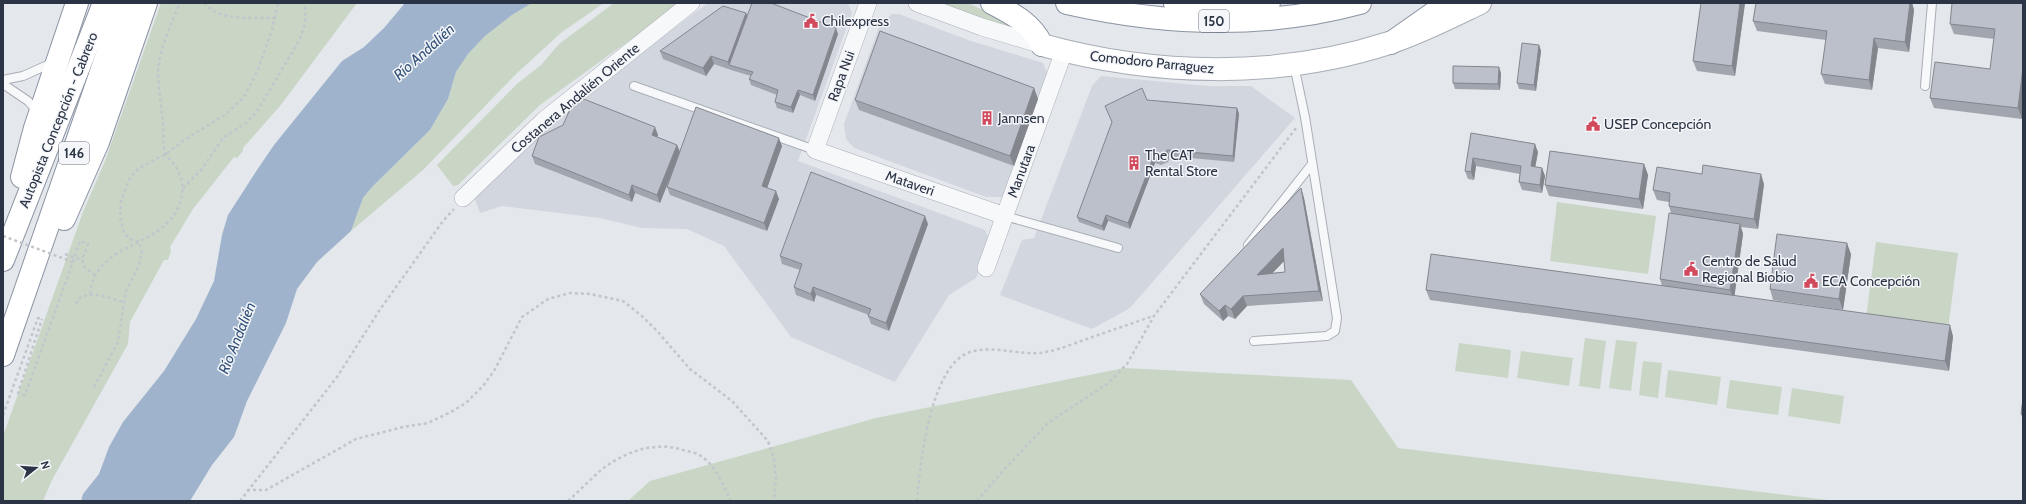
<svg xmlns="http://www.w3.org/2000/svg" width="2026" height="504" font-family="Cabin,sans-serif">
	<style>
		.built { fill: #d2d6de }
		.green { fill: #c9d6c5 }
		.water { fill: #9fb4cc }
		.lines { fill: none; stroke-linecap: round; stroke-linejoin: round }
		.lane-casing { stroke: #a9aeb7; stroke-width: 10 }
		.street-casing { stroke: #a9aeb7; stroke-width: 18 }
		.secondary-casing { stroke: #a9aeb7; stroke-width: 24 }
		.highway-casing { stroke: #8b94a3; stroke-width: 24 }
		.path { stroke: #c2c5cb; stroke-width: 2.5; stroke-dasharray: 3 3; stroke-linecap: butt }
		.lane { stroke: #f7f8fa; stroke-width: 8 }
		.street { stroke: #f7f8fa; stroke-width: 17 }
		.secondary { stroke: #fff; stroke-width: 22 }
		.highway { stroke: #fff; stroke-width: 22 }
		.path-bridge { stroke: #c2c5cb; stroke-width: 2.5; stroke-dasharray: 3 3; stroke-linecap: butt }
		.wall { fill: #a1a5ae; fill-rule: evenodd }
		.shaded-wall { fill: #83868d }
		.building { fill: #bbc0ca; stroke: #83868d; fill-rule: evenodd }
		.labels { text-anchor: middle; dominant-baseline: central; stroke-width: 3; stroke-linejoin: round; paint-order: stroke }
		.shield { fill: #f4f6f9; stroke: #676e7b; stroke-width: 1 }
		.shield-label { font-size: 13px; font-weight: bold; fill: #2b3445 }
		.poi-label { font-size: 14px; fill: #2b3445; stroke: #f4f6f9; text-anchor: start }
		.street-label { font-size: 14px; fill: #2b3445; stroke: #f4f6f9 }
		.water-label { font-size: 15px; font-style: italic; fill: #34527a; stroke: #f4f6f9 }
	</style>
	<rect width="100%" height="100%" fill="#e4e7ec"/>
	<g class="built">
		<polygon points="708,3 848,3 852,13 798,161 985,230 990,243 976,278 949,295 895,382 791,337 724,246 687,229 642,228 600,218 502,206 480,213 473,194 543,126"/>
		<polygon points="892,14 899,14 971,41 1043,63 1049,77 1006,194 1002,197 986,197 854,148 846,139 844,124 880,24"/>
		<polygon points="1101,76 1208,86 1251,86 1295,118 1130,308 1092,329 1000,295 1022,240 1034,238 1092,86"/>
	</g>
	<g class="green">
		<polygon points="161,3 357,3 280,106 243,148 243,151 237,158 234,157 193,209 170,247 171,251 168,260 164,260 130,322 128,344 52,480 43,501 3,501 3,436 83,212 105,161"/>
		<polygon points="532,3 604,3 562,32 516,74 423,170 351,231 363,198 372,187 430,130 448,99 456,72 468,54 485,36 512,15"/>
		<polygon points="614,3 681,3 540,105 458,185 453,186 437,165 518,83 541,65 559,44"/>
		<polygon points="936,3 968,3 1014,25 1019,31"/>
		<polygon points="1557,202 1656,216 1648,274 1550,261"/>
		<polygon points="1876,242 1958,253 1948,329 1866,318"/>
		<polygon points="1585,338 1606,341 1600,389 1579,386"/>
		<polygon points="1616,340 1637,342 1631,391 1609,388"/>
		<polygon points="1459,343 1511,350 1508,378 1455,371"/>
		<polygon points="1521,351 1573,358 1569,386 1517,378"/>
		<polygon points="1643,361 1662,363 1658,398 1639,395"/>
		<polygon points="1124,368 1351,380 1398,448 1836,501 628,501 650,481 876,418"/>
		<polygon points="1668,370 1721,377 1717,405 1665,397"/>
		<polygon points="1730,380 1782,387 1778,415 1726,408"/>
		<polygon points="1792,388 1844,396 1840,424 1788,416"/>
	</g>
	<polygon class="water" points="405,3 532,3 512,15 485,36 468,54 456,72 448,99 430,130 372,187 363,198 351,231 317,262 297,289 286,323 247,401 234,437 212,465 190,501 81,501 83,494 99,474 109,447 123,422 164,371 196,319 214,281 222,235 228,215 257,170 274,145 342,61 364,47 384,28"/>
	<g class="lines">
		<defs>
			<g id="lane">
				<polyline points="3,80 23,76 52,63"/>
				<polyline points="3,84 28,101 38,112"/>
				<polyline points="634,86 815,150"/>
				<polyline points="1925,86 1932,3"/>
				<polyline points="1005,216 1118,248"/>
				<polyline points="1248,245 1312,164"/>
				<polyline points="1254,341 1327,336 1335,331 1337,318 1305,117 1294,65"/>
			</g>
			<g id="street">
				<polyline points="868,3 815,150 1005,216"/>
				<polyline points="917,3 982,27 1042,45"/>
				<polyline points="463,198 543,121 691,3"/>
				<polyline points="986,268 1064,51"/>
			</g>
			<path id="secondary" d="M1042,45C1154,76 1278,79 1389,43C1420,33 1451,17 1480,3"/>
			<g id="highway">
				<path d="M992,3C1013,14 1031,23 1042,45"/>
				<path d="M1067,3C1164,25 1264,29 1360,3"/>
				<polyline points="1175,4 1235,5 1269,3"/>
				<polyline points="1391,43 1448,3"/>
				<polyline points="22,177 35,128 77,3"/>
				<polyline points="64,219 98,142 146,3"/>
				<polyline points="3,260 104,3"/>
				<polyline points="3,355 125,3"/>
			</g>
		</defs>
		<use href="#lane" class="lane-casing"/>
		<use href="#street" class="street-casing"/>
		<use href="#secondary" class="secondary-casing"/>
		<use href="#highway" class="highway-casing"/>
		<g class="path">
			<path d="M204,3C221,22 252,17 275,18"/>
			<polyline points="183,188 201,170 224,137 246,123 256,113 300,39 305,24 305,3"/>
			<polyline points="65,254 82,260 85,268 95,275"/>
			<path d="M90,294C95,241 164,249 180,203C184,190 183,177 175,166C173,162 167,158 166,154C162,146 164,132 163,124C162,107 156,78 159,63C162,43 172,22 180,3"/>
			<path d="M77,304V300C91,289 108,298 123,302"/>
			<polyline points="94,387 118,342 126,291 139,265 142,253 139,242 130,239 124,233 120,217 121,201 130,178 139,168 166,154 184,140 226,114 244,97 257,72 272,30 278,3"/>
			<polyline points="3,415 38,318 42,319"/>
			<polyline points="247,490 266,490 356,439 403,427 428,423 451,412 466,403 483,386 494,371 522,317 548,299 570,293 590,294 623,301 643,317 657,331 690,369 732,401 768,441 774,459 776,479 774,501"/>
			<polyline points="240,501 337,377 379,311 443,221 454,209"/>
			<path d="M568,501C579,491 590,480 601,470C626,451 656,440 686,451C691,452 697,453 701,456C716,466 723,485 731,501"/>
			<path d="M917,501C920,465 930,365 970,352C995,345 1017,355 1040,353C1056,351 1072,344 1087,339C1109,331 1131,324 1153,316"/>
			<polyline points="977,501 1001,473 1048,423 1107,384 1127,364 1154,316 1296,128"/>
		</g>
		<use href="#lane" class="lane"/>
		<use href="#street" class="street"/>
		<use href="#secondary" class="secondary"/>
		<use href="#highway" class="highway"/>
		<g class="path-bridge">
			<polyline points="3,236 73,262 25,395 18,393 42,319"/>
			<polyline points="73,262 80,241 88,244 82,260"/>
		</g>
	</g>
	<g class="wall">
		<polygon points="1701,3 1745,3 1735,76 1697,71 1693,61"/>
		<polygon points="1756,3 1912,3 1914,10 1909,52 1878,48 1872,90 1825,84 1821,74 1826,40 1757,31 1753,21"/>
		<polygon points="2023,3 2023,110 2022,119 1934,108 1930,98 1990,69 1994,39 1954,34 1950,24"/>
		<polygon points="746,13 747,16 838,34 815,101 800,95 793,113 777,108 775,102 777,95 751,85 749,79 751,76 731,70 714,64 706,76 663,59 660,51"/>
		<polygon points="1539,45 1541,51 1536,91 1519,89 1517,83"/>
		<polygon points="1501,73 1500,90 1455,89 1453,83"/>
		<polygon points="1034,88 1038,99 1014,166 859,110 855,100"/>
		<polygon points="1147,100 1237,108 1239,114 1234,162 1169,156 1168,162 1161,165 1155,163 1130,229 1108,221 1104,231 1079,222 1077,217 1112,122 1105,106"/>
		<polygon points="1471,133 1538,152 1535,167 1542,168 1545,176 1542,193 1522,190 1519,182 1520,174 1476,166 1474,180 1468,179 1465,171"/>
		<polygon points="658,135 657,137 677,145 680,152 782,146 767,188 779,199 767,231 670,195 667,187 672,173 660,203 635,193 632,202 535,164 532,156"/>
		<polygon points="1644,164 1648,175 1643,209 1549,196 1545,185"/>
		<polygon points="1764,184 1758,229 1741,227 1743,234 1734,296 1953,336 1949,371 1430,300 1426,290 1662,286 1660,279 1671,213 1669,206 1669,202 1657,200 1653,190"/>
		<path d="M1301,188L1304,198L1323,301L1247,306L1235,319L1228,316L1223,321L1204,304L1200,294ZM1284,261L1285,272L1272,273Z"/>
		<polygon points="928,224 889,331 871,324 868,316 869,315 816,295 814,302 796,295 794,287 800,270 782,264 780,256"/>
		<polygon points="1851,254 1843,310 1773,300 1770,289"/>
		<polygon points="2023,398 2023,420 2021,414"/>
	</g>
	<g class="shaded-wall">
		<polygon points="1740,3 1745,3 1735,76 1732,66"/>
		<polygon points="1910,3 1912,3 1914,10 1909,52 1905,42"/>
		<polygon points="746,13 749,21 729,65 728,62"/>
		<polygon points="836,28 838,34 815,101 813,95"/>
		<polygon points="1874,38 1878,48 1872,90 1869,80"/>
		<polygon points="1539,45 1541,51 1536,91 1534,85"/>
		<polygon points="711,56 714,64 706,76 703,68"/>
		<polygon points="1499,67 1501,73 1500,90 1498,84"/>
		<polygon points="2023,68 2023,110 2022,119 2018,108"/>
		<polygon points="1034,88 1038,99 1014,166 1010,156"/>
		<polygon points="798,90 800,95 793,113 791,107"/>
		<polygon points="1237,108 1239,114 1234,162 1233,156"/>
		<polygon points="655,127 658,135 655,143 652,135"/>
		<polygon points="779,138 782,146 765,194 762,186"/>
		<polygon points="1535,144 1538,152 1534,174 1531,166"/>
		<polygon points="677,145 680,152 660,203 657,195"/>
		<polygon points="1167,150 1169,156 1168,162 1166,157"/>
		<polygon points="1153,158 1155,163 1130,229 1128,223"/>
		<polygon points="1473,158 1476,166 1474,180 1471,172"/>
		<polygon points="1644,164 1648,175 1643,209 1639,199"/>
		<polygon points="1542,168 1545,176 1542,193 1540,185"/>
		<polygon points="1761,174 1764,184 1758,229 1754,219"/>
		<polygon points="632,185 635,193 632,202 629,195"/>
		<polygon points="1301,188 1304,198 1323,301 1319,291"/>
		<polygon points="776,191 779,199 767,231 764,223"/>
		<polygon points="1106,215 1108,221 1104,231 1102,226"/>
		<polygon points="925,216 928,224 889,331 886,323"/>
		<polygon points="1740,224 1743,234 1734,300 1730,290"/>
		<polygon points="1847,243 1851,254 1843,310 1839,299"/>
		<polygon points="1283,248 1287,258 1261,285 1257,275"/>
		<polygon points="813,287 816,295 814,302 811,294"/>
		<polygon points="1243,296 1247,306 1235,319 1231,309"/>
		<polygon points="1225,305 1228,316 1223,321 1219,311"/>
		<polygon points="1950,325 1953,336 1949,371 1945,361"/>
	</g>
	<g class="building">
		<polygon points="752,3 771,3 836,28 813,95 798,90 791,107 775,102 778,90 749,79 753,72 729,65"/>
		<polygon points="1701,3 1740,3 1732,66 1693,61"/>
		<polygon points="1756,3 1910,3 1905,42 1874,38 1869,80 1821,74 1827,31 1753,21"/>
		<polygon points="1952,3 2023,3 2023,68 2018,108 1930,98 1935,62 1990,69 1995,29 1950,24"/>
		<polygon points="723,6 746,13 728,62 711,56 703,68 660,51"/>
		<polygon points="880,31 1034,88 1010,156 855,100"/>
		<polygon points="1522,43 1539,45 1534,85 1517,83"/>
		<polygon points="1453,66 1499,67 1498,84 1453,83"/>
		<polygon points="1142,88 1147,100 1237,108 1233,156 1167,150 1166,157 1159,160 1153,158 1128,223 1106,215 1102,226 1077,217 1112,122 1105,106"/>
		<polygon points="576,96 655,127 652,135 677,145 657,195 632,185 629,195 532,156 539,137 563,125"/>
		<polygon points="696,107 779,138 762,186 776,191 764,223 667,187"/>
		<polygon points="1471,133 1535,144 1531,166 1542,168 1540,185 1519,182 1521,166 1473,158 1471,172 1465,171"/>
		<polygon points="1550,151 1644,164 1639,199 1545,185"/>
		<polygon points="1703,165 1761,174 1754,219 1669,206 1670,193 1653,190 1657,167 1702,174"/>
		<polygon points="811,172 925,216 886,323 868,316 871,309 813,287 811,294 794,287 802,264 780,256"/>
		<path d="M1301,188L1319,291L1243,296L1231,309L1225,305L1219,311L1200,294ZM1283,248L1285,272L1257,275Z"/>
		<polygon points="1669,213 1740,224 1730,290 1660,279"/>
		<polygon points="1777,234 1847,243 1839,299 1770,289"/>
		<polygon points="1431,254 1950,325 1945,361 1426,290"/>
		<polygon points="2023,398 2023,415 2021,414"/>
	</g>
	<defs>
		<symbol id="civic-bare" viewBox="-9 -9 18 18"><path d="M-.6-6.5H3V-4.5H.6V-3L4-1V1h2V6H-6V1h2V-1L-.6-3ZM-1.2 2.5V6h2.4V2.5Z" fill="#d1495b" stroke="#f4f6f9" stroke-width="2.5" paint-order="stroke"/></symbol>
		<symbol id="building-bare" viewBox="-9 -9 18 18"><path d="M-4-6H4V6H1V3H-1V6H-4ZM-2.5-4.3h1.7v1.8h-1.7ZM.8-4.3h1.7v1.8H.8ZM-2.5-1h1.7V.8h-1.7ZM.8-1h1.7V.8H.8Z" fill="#d1495b" stroke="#f4f6f9" stroke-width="2.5" paint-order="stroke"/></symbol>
	</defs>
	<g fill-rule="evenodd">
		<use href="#civic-bare" x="801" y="11" width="20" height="20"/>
		<use href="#building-bare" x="977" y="108" width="20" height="20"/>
		<use href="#civic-bare" x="1583" y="114" width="20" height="20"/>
		<use href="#building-bare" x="1124" y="153" width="20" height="20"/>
		<use href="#civic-bare" x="1681" y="259" width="20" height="20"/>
		<use href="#civic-bare" x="1801" y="271" width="20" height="20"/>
	</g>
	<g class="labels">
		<g class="shield">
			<rect x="1199" y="10" width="30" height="22" rx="3"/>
			<rect x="59" y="142" width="30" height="22" rx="3"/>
		</g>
		<g class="shield-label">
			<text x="1214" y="21">150</text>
			<text x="74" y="153">146</text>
		</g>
		<g class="poi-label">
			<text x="822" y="21">Chilexpress</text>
			<text x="998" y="118">Jannsen</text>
			<text x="1604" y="124">USEP Concepción</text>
			<text x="1145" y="155">The CAT<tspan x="1145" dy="16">Rental Store</tspan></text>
			<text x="1702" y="261">Centro de Salud<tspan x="1702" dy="16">Regional Biobio</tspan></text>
			<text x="1822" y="281">ECA Concepción</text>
		</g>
		<g class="street-label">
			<text transform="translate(1152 62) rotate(6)">Comodoro Parraguez</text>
			<text transform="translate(841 76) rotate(-70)">Rapa Nui</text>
			<text transform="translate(575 98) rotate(-40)">Costanera Andalién Oriente</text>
			<text transform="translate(58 120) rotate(-68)">Autopista Concepción - Cabrero</text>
			<text transform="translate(1021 171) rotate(-70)">Manutara</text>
			<text transform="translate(910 183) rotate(19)">Mataveri</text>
		</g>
		<g class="water-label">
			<text transform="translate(424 52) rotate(-42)">Río Andalién</text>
			<text transform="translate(237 338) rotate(-68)">Río Andalién</text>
		</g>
	</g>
	<rect width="2026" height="504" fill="none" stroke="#2b3445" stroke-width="8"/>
	<g transform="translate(36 468) rotate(73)" stroke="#f4f6f9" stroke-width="3" paint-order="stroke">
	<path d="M0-3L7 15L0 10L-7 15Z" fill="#2b3445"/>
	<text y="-6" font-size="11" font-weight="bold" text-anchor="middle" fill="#2b3445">N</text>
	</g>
</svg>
